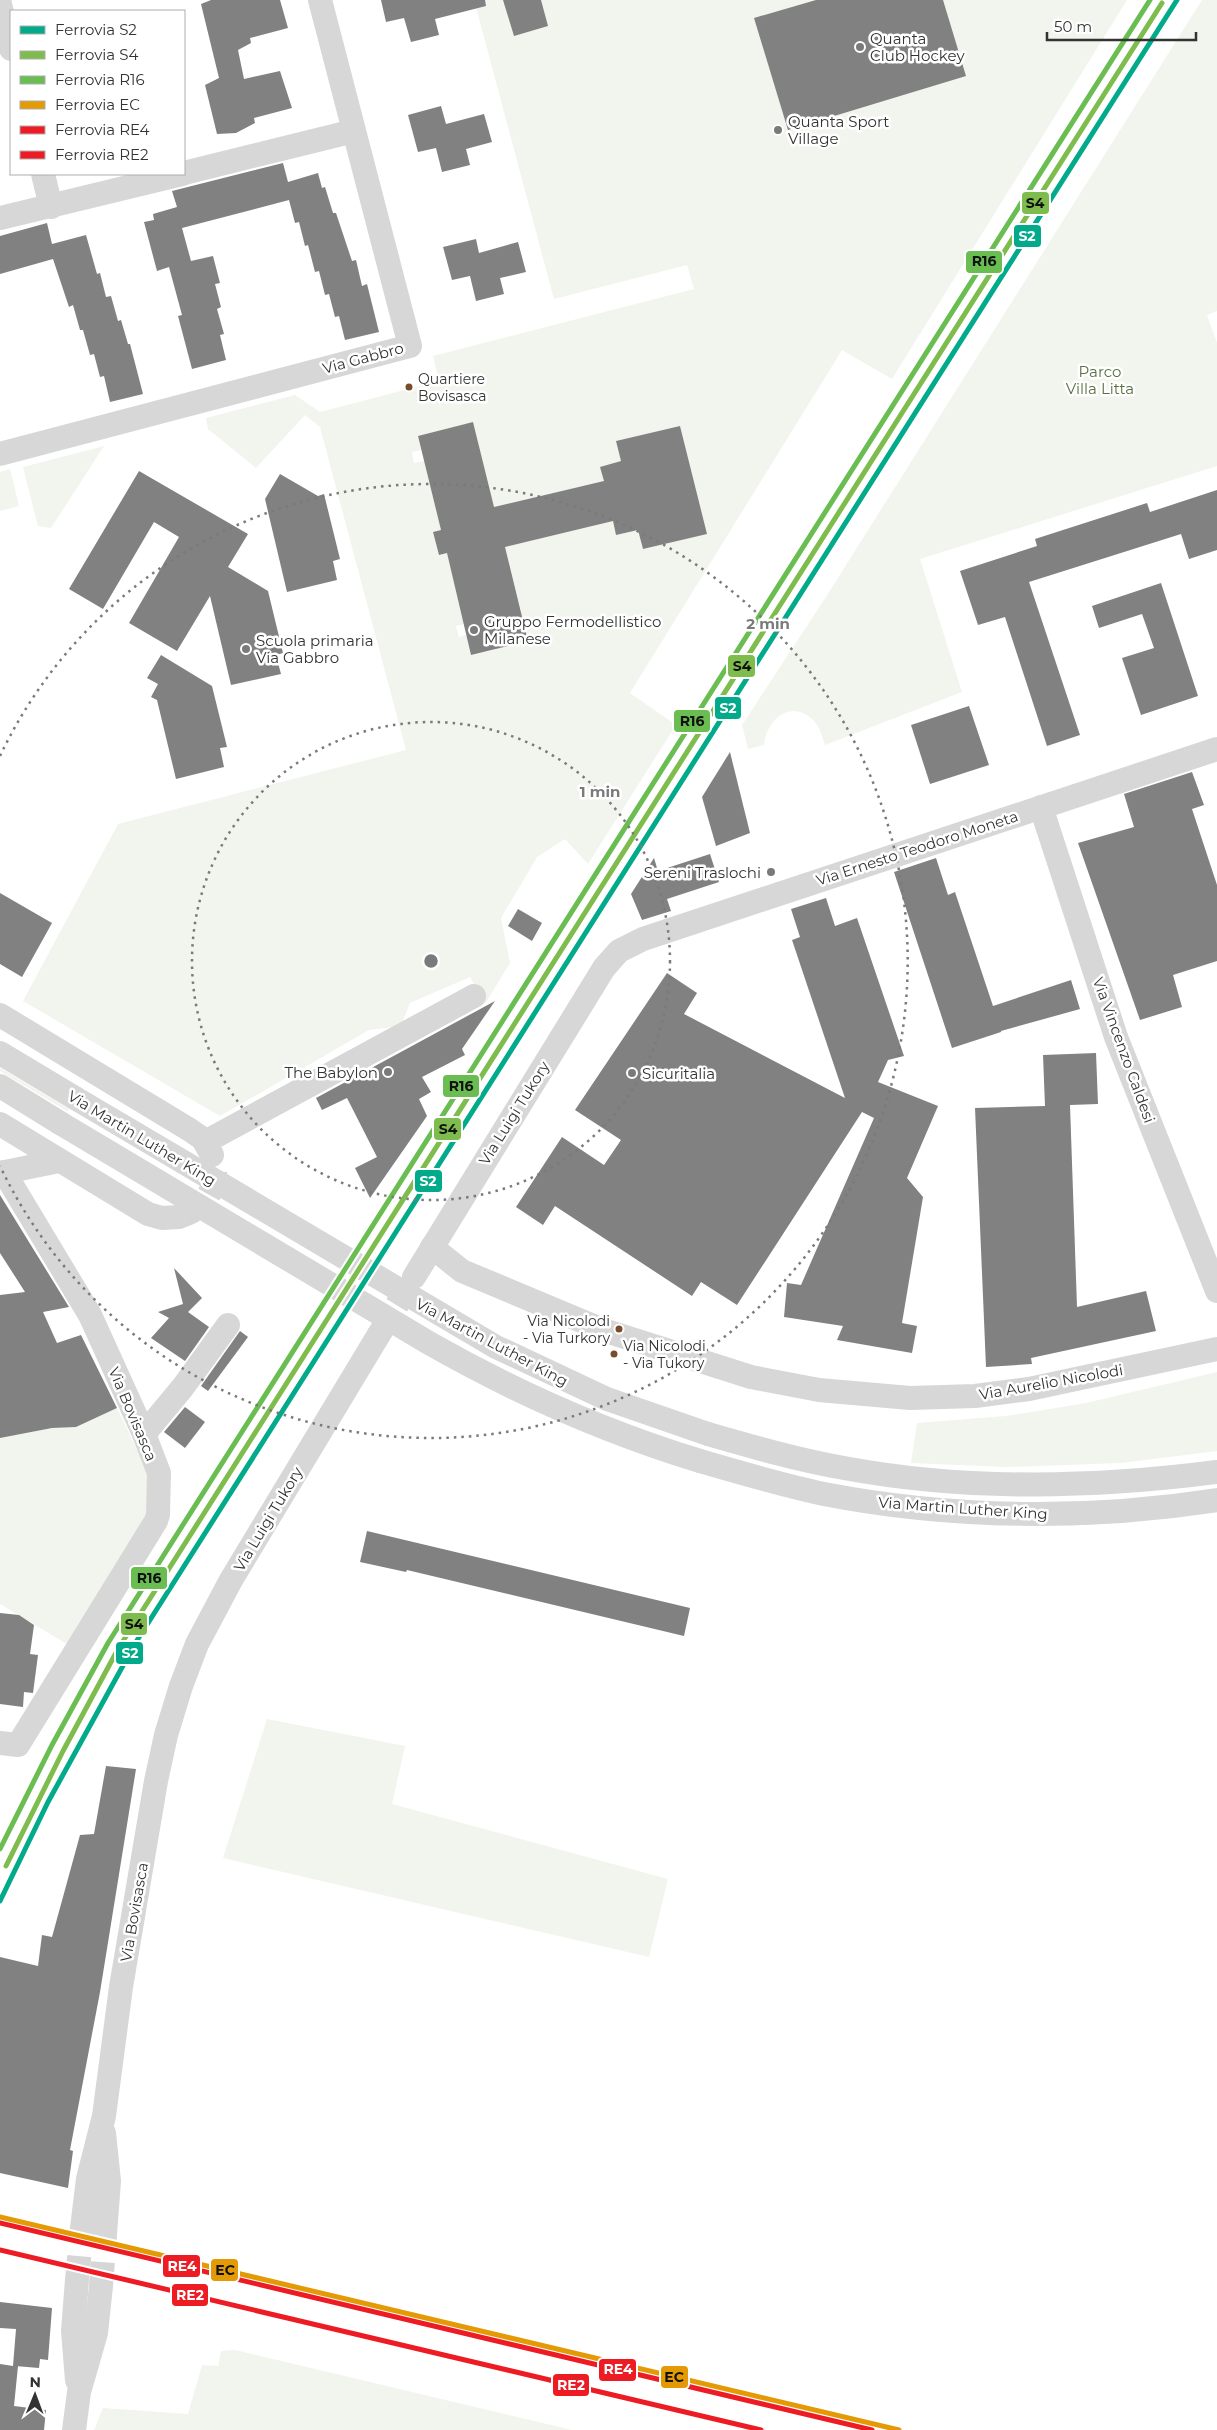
<svg xmlns="http://www.w3.org/2000/svg" width="1217" height="2430" font-family="Montserrat,sans-serif">
	<style>
		.green { fill: #f1f5ed; fill-rule: evenodd }
		.building { fill: #818181 }
		.lines { fill: none; stroke-linecap: round; stroke-linejoin: round }
		.minor-tunnel { stroke: #d6d6d6; stroke-width: 24; stroke-dasharray: 24 12; stroke-linecap: butt }
		.minor { stroke: #d7d7d7; stroke-width: 24 }
		.minor-bridge { stroke: #d7d7d7; stroke-width: 24 }
		.rail-1-casing { stroke: #fff; stroke-width: 9 }
		.rail-2-casing { stroke: #fff; stroke-width: 9 }
		.rail-3-casing { stroke: #fff; stroke-width: 9 }
		.rail-4-casing { stroke: #fff; stroke-width: 9 }
		.rail-5-casing { stroke: #fff; stroke-width: 9 }
		.rail-6-casing { stroke: #fff; stroke-width: 9 }
		.rail-1 { stroke: #00aa8a; stroke-width: 5 }
		.rail-2 { stroke: #7ebd4d; stroke-width: 5 }
		.rail-3 { stroke: #69bd51; stroke-width: 5 }
		.rail-4 { stroke: #e39a05; stroke-width: 5 }
		.rail-5 { stroke: #ed1c24; stroke-width: 5 }
		.rail-6 { stroke: #ed1c24; stroke-width: 5 }
		.ring { fill: none; stroke: #7a7a7a; stroke-width: 2.5; stroke-dasharray: 2.5 5 }
		.poi-dot { fill: #7a7a7a; stroke: #fff; stroke-width: 2 }
		.bus-dot { fill: #7a4b2a; stroke: #fff; stroke-width: 2 }
		.labels { text-anchor: middle; dominant-baseline: central; stroke-width: 5; stroke-linejoin: round; paint-order: stroke }
		.bus-label { font-size: 14px; fill: #333; stroke: #fff; text-anchor: start }
		.poi-label { font-size: 15px; fill: #333; stroke: #fff; text-anchor: start }
		.street-label { font-size: 15px; fill: #333; stroke: #fff }
		.park-label { font-size: 15px; fill: #56703f; stroke: #fff }
		.centre { fill: #7a7a7a; stroke: #fff; stroke-width: 2.5 }
		.ring-label { font-size: 15px; text-anchor: middle; font-weight: bold; fill: #7a7a7a; stroke: #fff; stroke-width: 5; stroke-linejoin: round; paint-order: stroke }
		.line-badge { stroke: #fff; stroke-width: 2 }
		.badge-label { font-size: 14px; text-anchor: middle; font-weight: bold; fill: #fff }
		.pale-badge-label { font-size: 14px; text-anchor: middle; font-weight: bold; fill: #111 }
	</style>
	<rect width="100%" height="100%" fill="#fff"/>
	<g class="green">
		<path d="M474,0H1127L892,379L842,350L630,693L676,725L588,864L565,839L537,857L501,918L510,963L485,1004L470,977L410,1003L401,1026L369,1030L220,1116L23,1001L118,824L406,750L320,427L305,415L256,468L208,429L206,418L295,395L320,412L439,381L433,356L694,289L687,265L554,299ZM473,422L496,520L516,502L583,486L608,496L601,467L621,461L617,441L680,426L706,534L643,549L638,530L616,535L609,505L593,526L526,542L503,540L522,615L516,627L524,625L528,641L505,647L492,639L495,650L471,655L466,635L459,637L456,626L480,620L463,619L447,553L439,555L433,532L441,530L425,465L438,462V458L414,463L412,452L421,450L418,436Z"/>
		<path d="M1202,0H1217V311L1207,315L1217,343V466L920,559L962,692L825,745C822,736 820,727 813,720C791,698 766,720 764,745L748,749L742,725L824,600Z"/>
		<polygon points="104,446 51,528 38,526 23,467"/>
		<polygon points="10,469 19,506 0,511 0,472"/>
		<polygon points="0,1068 69,1109 67,1111 0,1071"/>
		<polygon points="1217,1372 1217,1451 1121,1463 1007,1467 911,1463 917,1423 1006,1416 1086,1403"/>
		<polygon points="117,1408 153,1483 153,1517 67,1644 0,1604 0,1438 52,1428 76,1427"/>
		<polygon points="267,1719 405,1746 392,1804 668,1879 649,1957 223,1858"/>
		<polygon points="235,2350 572,2430 94,2430 103,2408 188,2414 202,2365 218,2366 221,2351"/>
	</g>
	<g class="building">
		<polygon points="211,0 280,0 288,28 250,38 251,43 238,50 244,79 280,71 292,108 254,118 255,123 236,133 217,134 205,85 219,78 201,4"/>
		<polygon points="381,0 485,0 486,6 435,19 439,35 411,42 404,18 386,22"/>
		<polygon points="503,0 541,0 548,26 514,36"/>
		<polygon points="816,0 943,0 966,76 788,130 754,18"/>
		<polygon points="441,106 446,124 484,114 492,142 466,149 470,165 442,172 436,148 418,152 408,115"/>
		<polygon points="283,163 288,182 318,173 322,188 325,187 333,213 336,213 352,261 356,260 362,286 367,284 379,332 345,340 339,316 335,317 329,294 325,295 319,271 315,272 308,245 305,246 299,222 295,223 289,200 182,228 191,261 213,256 220,283 215,284 221,307 217,309 224,334 220,335 226,360 192,369 178,316 182,315 169,267 157,271 144,222 154,220 153,214 177,207 172,191"/>
		<polygon points="47,223 52,244 86,235 97,274 100,273 106,297 111,296 118,321 121,320 128,344 130,344 143,394 110,402 104,376 100,377 94,354 90,355 83,330 80,330 73,305 69,307 53,259 0,274 0,236"/>
		<polygon points="476,239 479,253 518,242 526,272 500,278 504,294 476,301 470,276 452,280 443,247"/>
		<polygon points="473,422 494,507 604,481 600,467 621,461 616,441 680,426 707,534 643,549 638,530 616,535 613,521 505,547 528,641 471,655 447,553 439,555 433,532 441,530 418,436"/>
		<polygon points="139,471 248,534 228,567 268,591 283,653 276,655 281,674 231,685 210,596 177,651 129,623 179,537 154,522 103,609 69,589"/>
		<polygon points="280,474 318,496 324,494 340,559 333,561 337,580 287,592 265,499"/>
		<polygon points="1217,490 1217,550 1189,559 1181,534 1029,582 1080,735 1047,746 1005,617 978,625 960,571 1037,546 1035,539 1147,503 1150,512"/>
		<polygon points="1161,583 1198,696 1141,715 1122,658 1154,648 1142,614 1099,628 1092,606"/>
		<polygon points="161,655 212,686 227,747 220,748 224,767 176,779 157,700 151,697 158,684 147,678"/>
		<polygon points="969,706 989,765 930,784 911,725"/>
		<polygon points="730,752 750,833 716,846 702,797"/>
		<polygon points="1192,772 1204,805 1192,809 1217,885 1217,961 1173,975 1182,1007 1140,1020 1078,843 1134,827 1124,794"/>
		<polygon points="710,854 719,882 667,899 671,911 642,920 631,894 654,858 658,871"/>
		<polygon points="936,858 948,895 955,892 993,1006 1071,980 1080,1009 1001,1031 1001,1032 952,1048 894,872"/>
		<polygon points="0,893 52,923 22,977 0,964"/>
		<polygon points="826,898 835,926 857,918 904,1056 888,1060 878,1082 938,1106 907,1178 923,1197 902,1323 917,1326 912,1353 837,1340 843,1326 784,1317 787,1283 801,1285 874,1118 862,1112 737,1305 701,1282 692,1296 555,1206 543,1225 516,1207 562,1137 604,1165 621,1140 575,1110 667,973 697,993 684,1014 845,1098 792,940 800,937 791,909"/>
		<polygon points="518,909 542,923 532,941 508,926"/>
		<polygon points="495,1001 462,1049 465,1055 422,1077 431,1092 419,1099 427,1116 370,1198 355,1168 377,1157 347,1098 322,1110 316,1098"/>
		<polygon points="1096,1053 1098,1104 1070,1105 1077,1307 1146,1291 1156,1331 1031,1358 1032,1364 986,1367 975,1108 1045,1106 1043,1055"/>
		<polygon points="0,1195 69,1307 43,1312 57,1343 81,1335 117,1408 76,1427 52,1428 0,1438 0,1295 25,1292 0,1253"/>
		<polygon points="174,1268 202,1298 188,1312 209,1327 185,1361 151,1338 169,1318 158,1312 183,1304"/>
		<polygon points="240,1331 248,1337 208,1391 201,1386"/>
		<polygon points="185,1407 205,1422 185,1448 164,1432"/>
		<polygon points="367,1531 690,1608 684,1636 407,1570 406,1572 360,1562"/>
		<polygon points="0,1613 19,1615 34,1625 30,1654 38,1655 33,1693 24,1692 23,1707 0,1704"/>
		<polygon points="106,1766 136,1769 100,1992 70,2150 73,2151 68,2188 0,2173 0,1957 38,1966 42,1935 52,1937 80,1835 94,1834"/>
		<polygon points="0,2302 52,2308 48,2360 40,2359 39,2368 15,2366 18,2366 14,2406 46,2410 44,2430 0,2430 0,2364 13,2366 16,2329 0,2328"/>
	</g>
	<g class="lines">
		<g class="minor-tunnel">
			<path d="M181,1216C206,1209 219,1185 214,1160"/>
			<polyline points="378,1336 414,1277"/>
			<polyline points="77,2280 82,2228"/>
			<polyline points="101,2286 105,2234"/>
		</g>
		<g class="minor">
			<polyline points="0,4 11,49"/>
			<polyline points="184,173 354,131"/>
			<polyline points="43,174 51,207"/>
			<polyline points="0,218 182,174"/>
			<polyline points="0,454 410,346 320,0"/>
			<polyline points="1041,807 1116,1037 1217,1291"/>
			<polyline points="0,1015 190,1130 203,1139 212,1155"/>
			<polyline points="0,1053 75,1098"/>
			<polyline points="0,1086 60,1123"/>
			<polyline points="0,1124 148,1214 162,1218 179,1217"/>
			<polyline points="205,1142 474,996"/>
			<polyline points="0,1173 59,1161"/>
			<polyline points="432,1247 462,1271 603,1330 751,1377 819,1390 910,1398 975,1396 1029,1389 1217,1349"/>
			<polyline points="414,1277 604,968 619,951 643,939 1217,749"/>
			<polyline points="144,1434 183,1387 228,1325"/>
			<path d="M708,1434C753,1447 798,1460 844,1468C967,1491 1093,1488 1217,1472"/>
			<path d="M700,1461C741,1473 782,1485 824,1494C953,1519 1088,1520 1217,1500"/>
			<polyline points="0,1743 18,1745 156,1521 158,1515 159,1473 144,1434 90,1315 4,1172"/>
			<polyline points="104,2133 109,2181 105,2234"/>
			<polyline points="82,2228 88,2179 104,2116 121,1987 156,1781 166,1735 181,1686 197,1644 231,1580 378,1336"/>
			<polyline points="77,2280 73,2331 77,2380"/>
			<polyline points="74,2430 79,2392 96,2333 101,2286"/>
		</g>
		<g class="minor-bridge">
			<polyline points="75,1098 496,1347 607,1399 708,1434"/>
			<path d="M60,1123L429,1343C515,1392 605,1432 700,1461"/>
		</g>
		<defs>
			<polyline id="rail-1" points="0,1901 48,1802 136,1642 1177,0"/>
			<polyline id="rail-2" points="6,1866 63,1751 118,1649 1162,3"/>
			<polyline id="rail-3" points="0,1849 52,1745 108,1643 1150,0"/>
			<polyline id="rail-4" points="0,2217 899,2430"/>
			<polyline id="rail-5" points="0,2223 872,2430"/>
			<polyline id="rail-6" points="0,2250 761,2430"/>
		</defs>
		<use href="#rail-1" class="rail-1-casing"/>
		<use href="#rail-2" class="rail-2-casing"/>
		<use href="#rail-3" class="rail-3-casing"/>
		<use href="#rail-4" class="rail-4-casing"/>
		<use href="#rail-5" class="rail-5-casing"/>
		<use href="#rail-6" class="rail-6-casing"/>
		<use href="#rail-1" class="rail-1"/>
		<use href="#rail-2" class="rail-2"/>
		<use href="#rail-3" class="rail-3"/>
		<use href="#rail-4" class="rail-4"/>
		<use href="#rail-5" class="rail-5"/>
		<use href="#rail-6" class="rail-6"/>
	</g>
	<g class="ring">
		<circle cx="431" cy="961" r="239"/>
		<path d="M0 756A477 477 0 1 1 0 1166"/>
	</g>
	<g class="poi-dot">
		<circle cx="860" cy="47" r="5"/>
		<circle cx="778" cy="130" r="5"/>
		<circle cx="474" cy="630" r="5"/>
		<circle cx="246" cy="649" r="5"/>
		<circle cx="771" cy="872" r="5"/>
		<circle cx="388" cy="1072" r="5"/>
		<circle cx="632" cy="1073" r="5"/>
	</g>
	<g class="bus-dot">
		<circle cx="409" cy="387" r="4.5"/>
		<circle cx="619" cy="1329" r="4.5"/>
		<circle cx="614" cy="1354" r="4.5"/>
	</g>
	<g class="labels">
		<g class="bus-label">
			<text x="418" y="379">Quartiere<tspan x="418" dy="17">Bovisasca</tspan></text>
			<text x="610" y="1321" text-anchor="end">Via Nicolodi<tspan x="610" dy="17">- Via Turkory</tspan></text>
			<text x="623" y="1346">Via Nicolodi<tspan x="623" dy="17">- Via Tukory</tspan></text>
		</g>
		<g class="poi-label">
			<text x="870" y="38">Quanta<tspan x="870" dy="17">Club Hockey</tspan></text>
			<text x="788" y="121">Quanta Sport<tspan x="788" dy="17">Village</tspan></text>
			<text x="484" y="621">Gruppo Fermodellistico<tspan x="484" dy="17">Milanese</tspan></text>
			<text x="256" y="640">Scuola primaria<tspan x="256" dy="17">Via Gabbro</tspan></text>
			<text x="761" y="872" text-anchor="end">Sereni Traslochi</text>
			<text x="378" y="1072" text-anchor="end">The Babylon</text>
			<text x="642" y="1073">Sicuritalia</text>
		</g>
		<g class="street-label">
			<text transform="translate(363 358) rotate(-15)">Via Gabbro</text>
			<text transform="translate(917 848) rotate(-18)">Via Ernesto Teodoro Moneta</text>
			<text transform="translate(1124 1050) rotate(70)">Via Vincenzo Caldesi</text>
			<text transform="translate(514 1113) rotate(-58)">Via Luigi Tukory</text>
			<text transform="translate(142 1138) rotate(31)">Via Martin Luther King</text>
			<text transform="translate(492 1342) rotate(28)">Via Martin Luther King</text>
			<text transform="translate(1051 1382) rotate(-10)">Via Aurelio Nicolodi</text>
			<text transform="translate(133 1414) rotate(67)">Via Bovisasca</text>
			<text transform="translate(963 1508) rotate(4)">Via Martin Luther King</text>
			<text transform="translate(268 1519) rotate(-59)">Via Luigi Tukory</text>
			<text transform="translate(134 1912) rotate(-80)">Via Bovisasca</text>
		</g>
		<g class="park-label">
			<text x="1100" y="371">Parco<tspan x="1100" dy="17">Villa Litta</tspan></text>
		</g>
	</g>
	<circle cx="431" cy="961" r="8" class="centre"/>
	<g class="ring-label">
		<text x="768" y="629">2 min</text>
		<text x="600" y="797">1 min</text>
	</g>
	<g class="line-badge">
		<rect x="1021" y="191" width="29" height="24" rx="5" fill="#7ebd4d"/>
		<rect x="1013" y="224" width="29" height="24" rx="5" fill="#00aa8a"/>
		<rect x="965" y="250" width="38" height="24" rx="5" fill="#69bd51"/>
		<rect x="727" y="654" width="29" height="24" rx="5" fill="#7ebd4d"/>
		<rect x="714" y="696" width="28" height="24" rx="5" fill="#00aa8a"/>
		<rect x="673" y="709" width="38" height="24" rx="5" fill="#69bd51"/>
		<rect x="442" y="1074" width="38" height="24" rx="5" fill="#69bd51"/>
		<rect x="433" y="1117" width="29" height="24" rx="5" fill="#7ebd4d"/>
		<rect x="414" y="1169" width="29" height="24" rx="5" fill="#00aa8a"/>
		<rect x="130" y="1566" width="38" height="24" rx="5" fill="#69bd51"/>
		<rect x="120" y="1612" width="28" height="24" rx="5" fill="#7ebd4d"/>
		<rect x="115" y="1641" width="29" height="24" rx="5" fill="#00aa8a"/>
		<rect x="162" y="2254" width="39" height="24" rx="5" fill="#ed1c24"/>
		<rect x="210" y="2258" width="29" height="24" rx="5" fill="#e39a05"/>
		<rect x="171" y="2283" width="38" height="24" rx="5" fill="#ed1c24"/>
		<rect x="598" y="2358" width="39" height="24" rx="5" fill="#ed1c24"/>
		<rect x="660" y="2365" width="29" height="24" rx="5" fill="#e39a05"/>
		<rect x="552" y="2373" width="38" height="24" rx="5" fill="#ed1c24"/>
	</g>
	<g class="badge-label">
		<text x="1027" y="241">S2</text>
		<text x="728" y="713">S2</text>
		<text x="428" y="1186">S2</text>
		<text x="130" y="1658">S2</text>
		<text x="182" y="2271">RE4</text>
		<text x="190" y="2300">RE2</text>
		<text x="618" y="2374">RE4</text>
		<text x="571" y="2390">RE2</text>
	</g>
	<g class="pale-badge-label">
		<text x="1035" y="208">S4</text>
		<text x="984" y="266">R16</text>
		<text x="742" y="671">S4</text>
		<text x="692" y="726">R16</text>
		<text x="461" y="1091">R16</text>
		<text x="448" y="1134">S4</text>
		<text x="149" y="1583">R16</text>
		<text x="134" y="1629">S4</text>
		<text x="225" y="2275">EC</text>
		<text x="674" y="2382">EC</text>
	</g>
	<rect x="10" y="10" width="175" height="165" fill="#ffffff" stroke="#adadad"/>
	<rect x="20" y="26" width="25" height="8" fill="#00aa8a" stroke="#adadad"/>
	<text x="55" y="35" font-size="15" fill="#333333">Ferrovia S2</text>
	<rect x="20" y="51" width="25" height="8" fill="#7ebd4d" stroke="#adadad"/>
	<text x="55" y="60" font-size="15" fill="#333333">Ferrovia S4</text>
	<rect x="20" y="76" width="25" height="8" fill="#69bd51" stroke="#adadad"/>
	<text x="55" y="85" font-size="15" fill="#333333">Ferrovia R16</text>
	<rect x="20" y="101" width="25" height="8" fill="#e39a05" stroke="#adadad"/>
	<text x="55" y="110" font-size="15" fill="#333333">Ferrovia EC</text>
	<rect x="20" y="126" width="25" height="8" fill="#ed1c24" stroke="#adadad"/>
	<text x="55" y="135" font-size="15" fill="#333333">Ferrovia RE4</text>
	<rect x="20" y="151" width="25" height="8" fill="#ed1c24" stroke="#adadad"/>
	<text x="55" y="160" font-size="15" fill="#333333">Ferrovia RE2</text>
	<g transform="translate(35 2395) rotate(1)" stroke="#ffffff" stroke-width="4" paint-order="stroke">
	<path d="M0-4L9 19L0 12L-9 19Z" fill="#333333"/>
	<text y="-8" font-size="14" font-weight="bold" text-anchor="middle" fill="#333333">N</text>
	</g>
	<path d="M1047 32v8h149v-8" fill="none" stroke="#333333" stroke-width="2.5"/>
	<text x="1054" y="32" font-size="15" fill="#333333" stroke="#ffffff" stroke-width="4" paint-order="stroke">50 m</text>
</svg>
